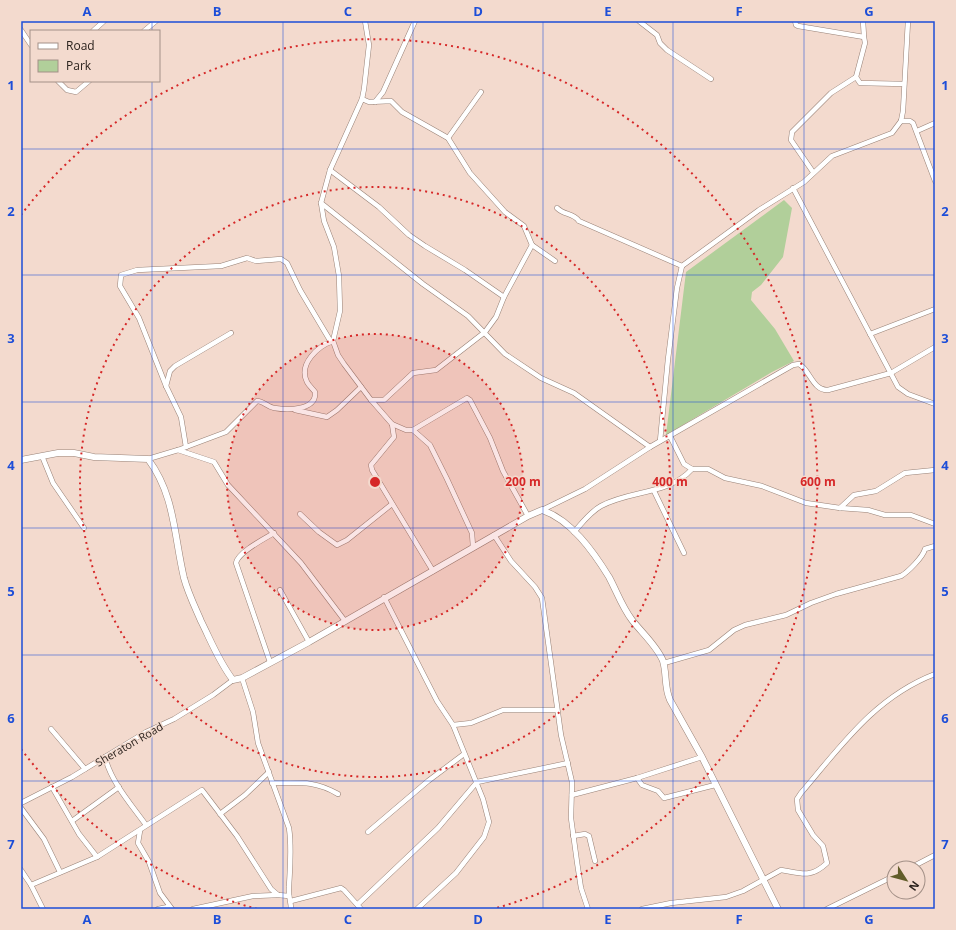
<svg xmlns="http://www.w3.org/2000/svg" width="956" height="930" font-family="'Open Sans',sans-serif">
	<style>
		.green { fill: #b1cf9a }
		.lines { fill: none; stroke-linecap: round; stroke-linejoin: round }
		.street-casing { stroke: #988277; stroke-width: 5.5 }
		.secondary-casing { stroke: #988277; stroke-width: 7 }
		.street { stroke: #fff; stroke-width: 4.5 }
		.secondary { stroke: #fff; stroke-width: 6 }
		.grid { fill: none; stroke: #1d4ed8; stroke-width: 1; stroke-opacity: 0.55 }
		.ring { fill: none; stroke: #d62828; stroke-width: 2; stroke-dasharray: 2 4 }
		.labels { text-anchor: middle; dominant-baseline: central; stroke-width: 3; stroke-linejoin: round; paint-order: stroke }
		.street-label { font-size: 11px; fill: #2b221d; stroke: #f3dace }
		.centre { fill: #d62828; stroke: #f3dace; stroke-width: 2 }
		.ring-label { font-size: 12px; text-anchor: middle; font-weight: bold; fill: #d62828; stroke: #f3dace; stroke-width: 3; stroke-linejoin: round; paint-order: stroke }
		.neatline { fill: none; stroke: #1d4ed8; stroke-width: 1.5 }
		.grid-label { font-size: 13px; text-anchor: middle; font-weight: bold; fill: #1d4ed8 }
	</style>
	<rect width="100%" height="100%" fill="#f3dace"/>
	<polygon class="green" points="784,200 792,208 783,257 761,285 752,292 751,300 775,329 794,361 772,372 666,435 686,272"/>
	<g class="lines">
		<defs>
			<g id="street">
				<polyline points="365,21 369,45 364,89 362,99 330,170 321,203 324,221 334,247 339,276 340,311 333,341 338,355 344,364 371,400 392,424 394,437 371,465 372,470 433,571"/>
				<polyline points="639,21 657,35 660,43 667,50 711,79"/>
				<polyline points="795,21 796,25 798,26 864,37 865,43 856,77 860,83 904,84"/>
				<polyline points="863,21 864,37"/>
				<polyline points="21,30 31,45"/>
				<polyline points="93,31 104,21"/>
				<polyline points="144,31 156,21"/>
				<polyline points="58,81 67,90 76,92 89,81"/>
				<polyline points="362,99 369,102 391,101 402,112 448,138 470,173 505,212 524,226 532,245 555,261"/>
				<polyline points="375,102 383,92 415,21"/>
				<polyline points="901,121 910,121 913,123 935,181"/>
				<polyline points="917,131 935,123"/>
				<polyline points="448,138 481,92"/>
				<polyline points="330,170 379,207 409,235 425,246 465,270 504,297"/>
				<polyline points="813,172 791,140 792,132 831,93 856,77"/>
				<polyline points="793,188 898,387 908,394 935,404"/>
				<polyline points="321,203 423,284 468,316 505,354 541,378 574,393 650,447"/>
				<path d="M557,208C565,216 572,212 579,221L682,266"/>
				<polyline points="870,334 935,309"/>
				<polyline points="166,386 170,371 175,366 231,333"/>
				<polyline points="371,400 384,400 413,373 436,370 485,332 496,317 504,297 532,245"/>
				<polyline points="295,410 327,417 337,410 361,387"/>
				<polyline points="392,424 406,430 413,430 467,398 470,400 490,438 503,471 528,516"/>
				<polyline points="413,430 430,445 447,479 472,533 473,547"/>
				<polyline points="670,436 684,464 692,469 708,469 725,478 762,486 806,503 840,508 868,510 885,515 911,515 935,524"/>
				<polyline points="660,441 668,359 677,288 682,266 759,210 804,182 832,156 892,133 901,121 903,111 908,21"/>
				<polyline points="186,447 181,417 166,386 139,318 120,286 121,275 137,270 221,266 247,258 256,261 281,259 287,263 300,290 331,342"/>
				<polyline points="178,450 214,462 228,485 301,563 345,621"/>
				<polyline points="42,456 53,483 84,528"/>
				<path d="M148,459L178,450L226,432L257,401C264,401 267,407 274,408C286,410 317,411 315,392C313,389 309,386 307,382C298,364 318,346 333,341"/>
				<polyline points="654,491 684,553"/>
				<polyline points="840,508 854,495 876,491 905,473 935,470"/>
				<path d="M542,510L585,489L650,447L793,365L799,364C810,370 813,391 828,390L891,373L935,347"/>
				<polyline points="300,514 319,532 337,545 347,540 392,504"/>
				<path d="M574,532C582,523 590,512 601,506C630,490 669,495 692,469"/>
				<polyline points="494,535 511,561 535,587 542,598 561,735 572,782 571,818 577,862 581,888 588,909"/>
				<polyline points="280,590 309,642"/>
				<polyline points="384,597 437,701 453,725 483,799 489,822 484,837 456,873 417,909"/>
				<path d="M270,662L236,563C238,552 264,539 274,533"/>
				<path d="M664,663L709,650L734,630L745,625L786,615L811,603L836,594L901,576C908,572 923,557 925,549L935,546"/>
				<path d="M242,678L253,712L258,743L289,828C292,848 290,867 289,887C288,895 291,902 291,909"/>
				<polyline points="453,725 471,723 503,710 557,710"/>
				<polyline points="51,729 85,769"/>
				<path d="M105,757C111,782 131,804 146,825"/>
				<polyline points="637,778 642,785 658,791 664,798 715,785"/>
				<path d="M272,783C298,783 314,780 338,794"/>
				<polyline points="52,787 79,834 97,857 202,790 237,836 271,889 278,895 289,896"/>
				<polyline points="572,795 637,778 702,757"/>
				<polyline points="21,803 72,777 146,732 174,719 213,695 233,680"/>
				<polyline points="21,808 44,839 60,872"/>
				<polyline points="220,814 245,795 269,772"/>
				<polyline points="72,821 119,787"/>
				<polyline points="140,831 138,843 149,862 160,893 172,909"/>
				<polyline points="368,832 428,781 464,754"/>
				<polyline points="573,836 585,834 589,836 595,861"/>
				<polyline points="910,868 935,855"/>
				<polyline points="21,870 31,885"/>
				<polyline points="291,901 341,888 344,890 361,909"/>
				<polyline points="358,904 438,828 477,782 568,763"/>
				<polyline points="43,909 31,885 97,857"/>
				<polyline points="158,909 168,907"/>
				<polyline points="193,909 253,896 278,895"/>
				<path d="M642,909L671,903L726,897L743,891L781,870C801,873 810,879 827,863L823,846L813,835L798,810L797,799L801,793C841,746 875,697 935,674"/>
				<polyline points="827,909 894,876"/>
			</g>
			<path id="secondary" d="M21,460L58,453H74L94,457L148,459C175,495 174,536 184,578C188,593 195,607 201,621C211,641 219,662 233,680L242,678L309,642L528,516L542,510C571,520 593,551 609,577C617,592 622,607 632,620C642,633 657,646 663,661C667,674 664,687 670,700L702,757L778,909"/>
		</defs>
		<use href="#street" class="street-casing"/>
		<use href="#secondary" class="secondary-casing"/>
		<use href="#street" class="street"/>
		<use href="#secondary" class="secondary"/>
	</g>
	<path class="grid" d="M152,21V31M283,21V909M413,21V909M543,21V909M673,21V909M804,21V909M152,81V909M21,149H935M21,275H935M21,402H935M21,528H935M21,655H935M21,781H935"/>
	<circle cx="375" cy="482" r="148" fill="#d62828" fill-opacity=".12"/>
	<g class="ring">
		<circle cx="375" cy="482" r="148"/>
		<circle cx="375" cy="482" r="295"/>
		<path d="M257 909A443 443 0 0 1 21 749M21 215A443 443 0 1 1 493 909"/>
	</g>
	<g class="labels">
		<g class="street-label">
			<text transform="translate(129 744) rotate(-30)">Sheraton Road</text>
		</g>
	</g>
	<circle cx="375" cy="482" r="6" class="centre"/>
	<g class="ring-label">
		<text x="523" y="486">200 m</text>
		<text x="670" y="486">400 m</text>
		<text x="818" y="486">600 m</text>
	</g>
	<rect width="956" height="930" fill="none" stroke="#f3dace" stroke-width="44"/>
	<rect x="30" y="30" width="130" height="52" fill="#f3dace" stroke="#a39087"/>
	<rect x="38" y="43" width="20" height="6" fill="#ffffff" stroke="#a39087"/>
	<text x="66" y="50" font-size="12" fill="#2b221d">Road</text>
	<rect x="38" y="60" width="20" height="12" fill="#b1cf9a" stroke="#a39087"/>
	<text x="66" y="70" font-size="12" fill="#2b221d">Park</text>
	<g transform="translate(906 880) rotate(126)"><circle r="19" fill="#f3dace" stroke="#a39087"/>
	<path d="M0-3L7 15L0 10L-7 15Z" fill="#625d2a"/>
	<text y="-6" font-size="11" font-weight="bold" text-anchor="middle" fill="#2b221d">N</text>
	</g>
	<rect x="22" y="22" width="912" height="886" class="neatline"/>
	<g class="grid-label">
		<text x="87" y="16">A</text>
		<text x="217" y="16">B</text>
		<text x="348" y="16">C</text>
		<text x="478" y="16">D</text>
		<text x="608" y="16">E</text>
		<text x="739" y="16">F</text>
		<text x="869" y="16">G</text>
		<text x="11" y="90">1</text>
		<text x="945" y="90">1</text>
		<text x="11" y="216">2</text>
		<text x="945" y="216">2</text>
		<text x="11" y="343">3</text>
		<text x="945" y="343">3</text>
		<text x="11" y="470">4</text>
		<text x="945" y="470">4</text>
		<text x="11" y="596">5</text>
		<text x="945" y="596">5</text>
		<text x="11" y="723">6</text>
		<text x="945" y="723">6</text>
		<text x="11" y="849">7</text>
		<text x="945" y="849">7</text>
		<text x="87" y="924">A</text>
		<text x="217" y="924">B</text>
		<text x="348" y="924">C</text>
		<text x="478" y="924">D</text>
		<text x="608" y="924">E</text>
		<text x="739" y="924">F</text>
		<text x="869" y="924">G</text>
	</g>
</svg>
